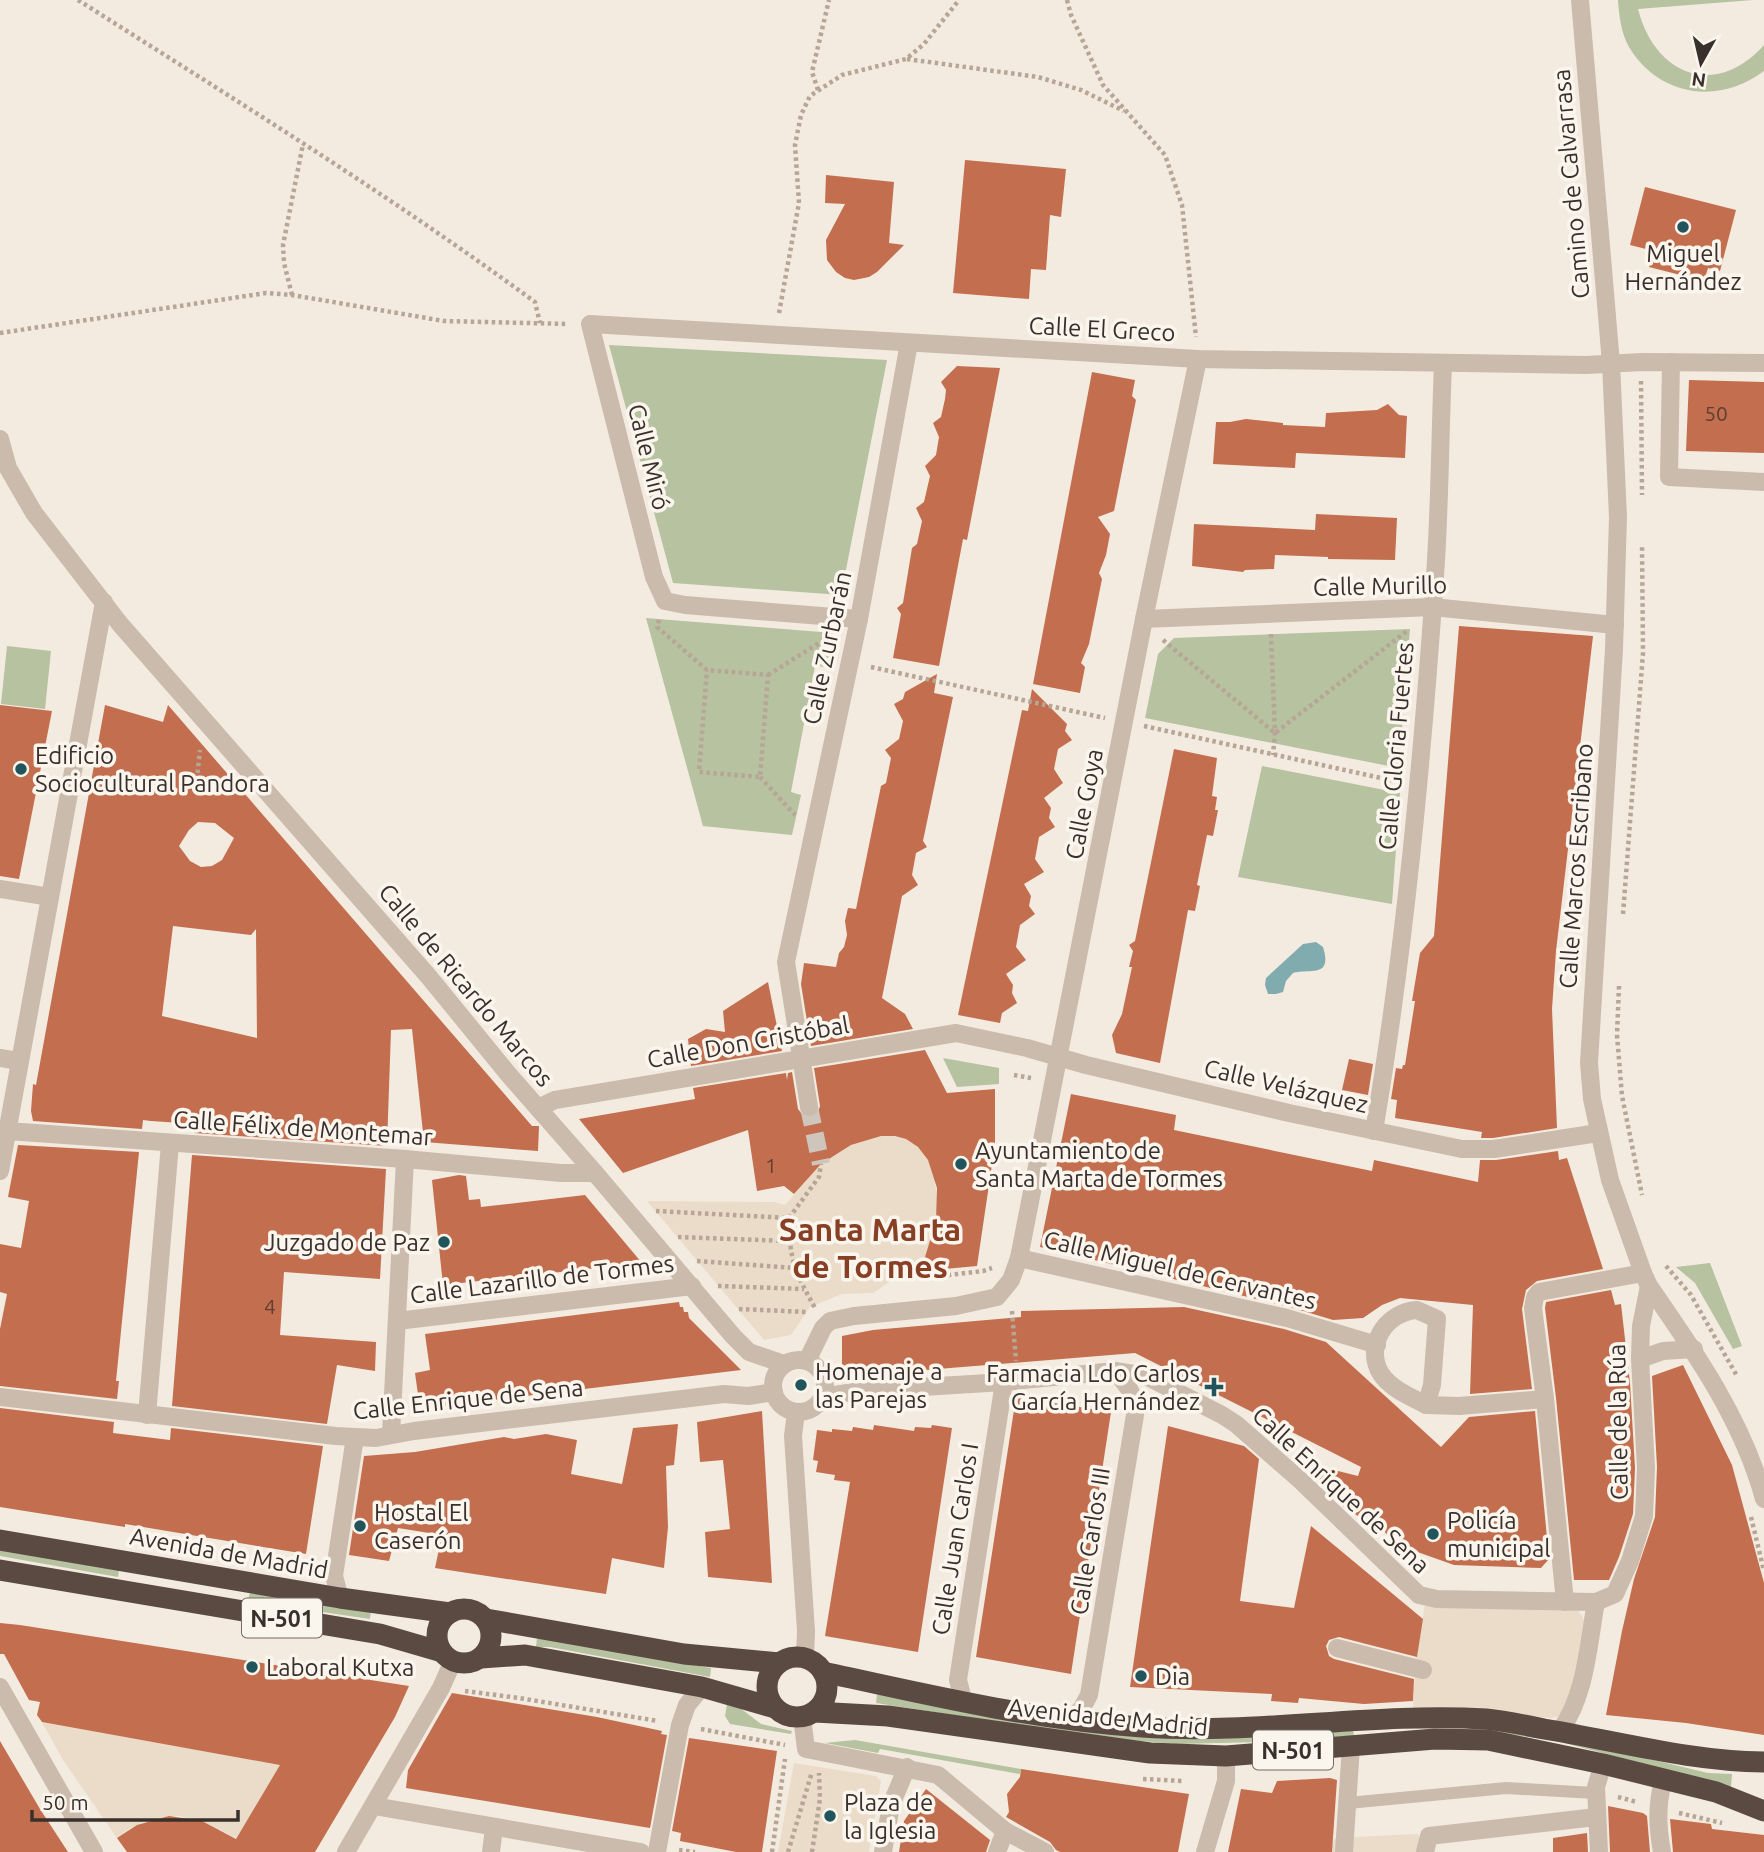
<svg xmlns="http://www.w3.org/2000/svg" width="1764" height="1852" font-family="Ubuntu,sans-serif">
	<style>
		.green { fill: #b6c2a0 }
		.plaza { fill: #eadcc8 }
		.water { fill: #80acb0 }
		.building { fill: #c36e4e; fill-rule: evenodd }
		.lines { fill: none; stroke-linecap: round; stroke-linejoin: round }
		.street-tunnel { stroke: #cec6bc; stroke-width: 18; stroke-dasharray: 18 9; stroke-linecap: butt }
		.path { stroke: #b7a596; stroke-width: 4.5; stroke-dasharray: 3.5 3.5; stroke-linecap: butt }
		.lane { stroke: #cbbbac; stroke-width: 12 }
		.street { stroke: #cbbbac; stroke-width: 18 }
		.highway { stroke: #5a4a42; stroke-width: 21 }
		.poi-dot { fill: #21555b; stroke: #faf5ed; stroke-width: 2.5 }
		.labels { text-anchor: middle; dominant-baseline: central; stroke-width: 7; stroke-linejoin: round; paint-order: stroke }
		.number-label { font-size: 21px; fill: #5c4034 }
		.shield { fill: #faf5ed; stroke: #736b65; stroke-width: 2 }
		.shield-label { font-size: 23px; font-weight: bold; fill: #39302b }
		.street-label { font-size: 24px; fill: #39302b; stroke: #faf5ed }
		.poi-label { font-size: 24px; fill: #39302b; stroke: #faf5ed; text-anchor: start }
		.district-label { font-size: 32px; font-weight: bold; fill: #873f25; stroke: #faf5ed }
	</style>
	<rect width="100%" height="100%" fill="#f3ebe0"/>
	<g class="green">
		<path d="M1618,0H1753L1638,9C1655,76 1716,99 1764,45V71C1719,105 1659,97 1629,47C1621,33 1619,15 1618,0Z"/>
		<polygon points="609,345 887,360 841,595 673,583"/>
		<polygon points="646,618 833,633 827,667 815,666 791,792 801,795 792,835 703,826"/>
		<polygon points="1410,629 1399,768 1145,718 1158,654 1174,638"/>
		<polygon points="7,646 51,651 45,709 1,704"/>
		<polygon points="1262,766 1400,793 1392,904 1238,877"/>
		<polygon points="943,1058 999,1068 999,1084 957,1087"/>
		<polygon points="1710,1263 1742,1346 1733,1349 1695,1283 1676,1267"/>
		<polygon points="0,1550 119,1570 118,1577 0,1556"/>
		<polygon points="250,1592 371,1611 370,1619 248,1601"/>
		<polygon points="537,1638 711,1668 710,1677 550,1647 536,1647"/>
		<polygon points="877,1694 1179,1739 1261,1736 1261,1742 1177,1744 1102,1738 876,1703"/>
		<polygon points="727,1704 736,1705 761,1724 792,1731 791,1734 730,1724 725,1716"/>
		<polygon points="1470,1727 1558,1737 1708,1773 1732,1774 1731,1787 1557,1741 1468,1729"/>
		<polygon points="1353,1730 1354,1736 1280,1740 1280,1736"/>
		<polygon points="855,1740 1021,1769 1020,1774 880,1749 878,1753 825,1743"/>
	</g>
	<g class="plaza">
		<polygon points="881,1136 895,1136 906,1139 918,1147 928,1160 933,1172 938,1202 936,1221 925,1258 873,1293 842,1294 810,1307 791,1335 764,1340 647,1201 775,1202 785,1205 821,1164 851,1145"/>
		<polygon points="1425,1604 1578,1610 1587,1625 1571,1697 1563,1715 1552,1718 1483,1711 1413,1711 1415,1669"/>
		<polygon points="42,1722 263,1762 284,1759 236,1838 202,1821 178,1816 144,1822 129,1829 117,1838 63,1760"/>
		<polygon points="794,1763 876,1776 881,1781 869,1852 778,1852"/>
		<polygon points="1417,1834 1431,1852 1329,1852 1335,1838"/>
	</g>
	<path class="water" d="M1316,942L1323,947C1333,979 1309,968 1293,973L1286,981L1283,992L1276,994H1268L1265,985L1266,978L1303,944Z"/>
	<g class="building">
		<polygon points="965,160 1066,169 1061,217 1050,215 1046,270 1031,269 1029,299 953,293"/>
		<polygon points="826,175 894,182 889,243 904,245 877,272 869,277 854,280 845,278 836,272 827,260 826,240 845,204 825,203"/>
		<polygon points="1645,187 1736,210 1720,271 1708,268 1704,281 1649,267 1654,251 1630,245"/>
		<polygon points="957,366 1000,368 967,540 963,539 939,666 893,658 901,614 897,608 903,603 912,548 917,544 922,521 916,508 924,502 930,476 925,466 936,455 939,437 933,423 941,417 945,399 946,390 941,382"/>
		<polygon points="1092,372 1135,380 1132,396 1136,400 1114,511 1098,517 1110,534 1106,555 1099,573 1102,579 1089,644 1081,663 1085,667 1080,693 1033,684"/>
		<polygon points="1689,380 1764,382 1764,453 1686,451"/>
		<polygon points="1388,404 1399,415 1407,416 1405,458 1296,453 1295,468 1213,464 1216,422 1230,422 1246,419 1283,423 1283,425 1325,427 1326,413 1377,410"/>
		<polygon points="1316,514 1397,518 1395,560 1328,559 1328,557 1275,555 1274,569 1245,570 1243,572 1192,566 1194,524 1315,530"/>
		<polygon points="1459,626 1593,636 1556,951 1552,1009 1557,1128 1493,1138 1481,1138 1482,1132 1395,1118 1397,1100 1391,1099 1396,1068 1402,1069 1403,1065 1405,1065 1415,1001 1412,1001 1420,953 1434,936"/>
		<polygon points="937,674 934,693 953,697 923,841 927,847 916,853 912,875 918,885 902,896 882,998 905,1014 913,1029 811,1046 801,984 804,963 836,967 839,953 844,947 847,935 845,921 848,908 856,909 881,786 886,783 891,758 885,750 899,739 903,721 894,704 903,699 905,692"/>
		<polygon points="1032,689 1067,724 1065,731 1072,740 1058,749 1054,769 1063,783 1044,798 1051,808 1049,818 1055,827 1039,837 1035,859 1044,872 1024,884 1031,896 1029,906 1035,914 1020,925 1016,947 1026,960 1006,974 1013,985 1012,993 1017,1003 1002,1013 1000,1023 958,1015 1022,710 1028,711"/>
		<polygon points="0,705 52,711 19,879 0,876"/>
		<path d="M105,705L163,722L168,705L532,1126H539L538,1151L424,1142L412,1029L391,1030L387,1146L194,1133L195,1124L151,1121L143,1120L142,1129L33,1121L31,1111L33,1084L36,1085ZM198,822L215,823L234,838L222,860L212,866L201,867L190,861L179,846L189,830ZM173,926L251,935L256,929L257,1038L162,1016Z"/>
		<polygon points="1174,749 1217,758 1212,796 1217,797 1215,810 1218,810 1213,836 1207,835 1197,885 1200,886 1195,911 1188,910 1160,1063 1116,1053 1112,1035 1122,1014 1132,967 1129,967 1133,951 1129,945 1135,941"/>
		<polygon points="768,982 782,1051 691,1066 688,1039 706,1029 725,1032 723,1011"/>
		<polygon points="925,1050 947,1093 995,1089 995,1144 977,1266 934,1270 925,1257 936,1221 937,1188 928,1160 918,1147 906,1139 895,1136 881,1136 851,1145 821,1164 794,1194 784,1186 757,1191 748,1130 623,1173 579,1119 695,1099 693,1088 786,1073 787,1080 788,1073 792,1072 798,1109 804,1117 811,1118 817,1115 820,1106 814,1068"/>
		<polygon points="1349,1059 1373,1064 1368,1095 1342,1090"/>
		<polygon points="1071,1094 1176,1115 1174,1130 1372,1171 1374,1160 1478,1182 1480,1160 1496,1160 1558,1151 1559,1160 1567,1158 1603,1269 1537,1281 1526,1290 1522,1309 1532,1389 1470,1394 1473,1305 1400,1298 1382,1305 1363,1318 1333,1320 1290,1307 1040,1247"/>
		<polygon points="18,1145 139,1152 116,1381 119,1381 117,1399 0,1386 0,1329 7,1294 0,1292 0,1244 21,1248 29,1201 8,1197"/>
		<polygon points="192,1155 386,1169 380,1279 284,1272 280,1335 376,1342 375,1371 337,1365 327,1424 172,1406"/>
		<polygon points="459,1175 466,1176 469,1200 480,1199 481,1207 585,1195 642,1263 443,1285 432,1180"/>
		<polygon points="1611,1290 1615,1305 1621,1304 1630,1383 1635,1468 1633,1514 1619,1557 1609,1580 1574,1580 1556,1398 1545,1308 1546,1302"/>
		<polygon points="679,1302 680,1307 683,1307 684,1312 688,1312 689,1318 741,1370 420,1409 415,1373 430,1370 425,1334"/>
		<polygon points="1184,1307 1284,1329 1326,1342 1441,1447 1469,1417 1535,1411 1549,1559 1541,1568 1454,1565 1395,1544 1384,1531 1346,1509 1319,1483 1322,1467 1358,1476 1361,1467 1135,1353 876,1374 854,1375 842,1372 842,1336 873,1330 1021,1317 1021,1311"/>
		<polygon points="1683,1365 1732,1465 1764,1583 1764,1735 1686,1723 1606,1715 1622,1631 1634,1579 1655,1517 1657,1467 1652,1376"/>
		<polygon points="1016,1397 1111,1412 1071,1674 976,1657"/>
		<polygon points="0,1408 114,1422 113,1433 170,1440 171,1428 323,1446 306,1554 125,1524 125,1527 0,1507"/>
		<polygon points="762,1411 772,1583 708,1577 705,1532 730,1529 723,1460 700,1462 697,1422"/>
		<polygon points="678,1424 674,1465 666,1466 668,1527 664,1568 612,1558 606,1594 435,1568 442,1535 398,1528 389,1561 349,1555 364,1456 415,1452 504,1437 514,1439 546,1434 577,1440 571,1474 622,1484 633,1428"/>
		<polygon points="874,1425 914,1431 915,1427 931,1428 932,1425 952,1428 918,1652 825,1636 850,1482 834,1480 835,1475 816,1472 818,1461 813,1460 817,1430 832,1432 832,1429 852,1431 853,1427 873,1430"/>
		<polygon points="1168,1426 1244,1446 1259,1459 1240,1601 1294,1608 1311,1526 1423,1619 1417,1657 1339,1637 1329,1640 1326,1646 1329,1656 1334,1659 1414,1679 1413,1701 1364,1704 1299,1698 1298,1703 1271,1701 1272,1694 1130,1687"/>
		<polygon points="0,1623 20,1625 409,1686 395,1717 315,1852 127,1852 117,1838 137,1825 169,1816 202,1821 236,1839 280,1765 42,1722 37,1715 40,1702 29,1700 4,1654 0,1654"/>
		<polygon points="452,1693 597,1717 662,1731 661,1734 667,1735 650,1828 406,1788 408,1770"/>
		<polygon points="689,1738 777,1751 762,1852 736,1852 680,1841 681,1833 672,1831"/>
		<polygon points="0,1741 40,1809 68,1852 0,1852"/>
		<polygon points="1021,1769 1189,1794 1178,1852 1060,1852 1056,1850 1050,1842 1006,1817 1009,1812 1007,1794 1020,1777"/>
		<polygon points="1330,1778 1337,1780 1332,1852 1228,1852 1241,1789 1272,1793 1277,1781"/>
		<polygon points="926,1789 990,1840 986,1852 899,1852 904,1821"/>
		<polygon points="1608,1806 1643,1813 1647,1816 1650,1852 1610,1852"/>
		<polygon points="1670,1819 1711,1824 1712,1829 1764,1835 1764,1852 1673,1852"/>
		<polygon points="1587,1833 1588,1852 1553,1852 1553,1838"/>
	</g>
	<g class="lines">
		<polyline class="street-tunnel" points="809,1107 821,1164"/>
		<g class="path">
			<path d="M78,0C232,98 388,194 535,302L540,323"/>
			<polyline points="1067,0 1071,15 1103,85 1165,155 1182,205 1196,337"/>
			<polyline points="907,59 1038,77 1081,90 1124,111"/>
			<polyline points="818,90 812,72 829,0"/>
			<polyline points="292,295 284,263 283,245 303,144"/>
			<polyline points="779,313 799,203 795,145 801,115 810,96 842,75 906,59 924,44 959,0"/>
			<polyline points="0,333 266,293 292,295 444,321 568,324"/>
			<polyline points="1641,381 1642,495"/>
			<polyline points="659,620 657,627 707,670 768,675 760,777 699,772 707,670"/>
			<polyline points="1271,634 1275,733 1273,755"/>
			<polyline points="1163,640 1275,733 1407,631"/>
			<polyline points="871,667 1105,718"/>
			<polyline points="768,675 827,638"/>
			<polyline points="1144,726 1399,782"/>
			<polyline points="760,777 795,815"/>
			<polyline points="196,787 200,750"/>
			<polyline points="1623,914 1643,653 1642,546"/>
			<polyline points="1619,986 1617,1035 1622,1096 1642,1195"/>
			<polyline points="1014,1075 1031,1078"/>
			<path d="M656,1211L789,1218C789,1259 795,1272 815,1308"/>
			<polyline points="789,1218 819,1177 821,1164"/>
			<polyline points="678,1237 789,1241"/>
			<polyline points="697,1261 794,1268"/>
			<polyline points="919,1263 932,1277 983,1271 992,1268"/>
			<polyline points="1666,1266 1691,1295 1737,1376"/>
			<polyline points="718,1286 804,1289"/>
			<polyline points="739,1309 807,1312"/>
			<polyline points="1012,1311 1016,1361"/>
			<polyline points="1751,1517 1764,1571"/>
			<polyline points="465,1691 519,1698 658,1721"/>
			<polyline points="701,1729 785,1745"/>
			<polyline points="1143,1779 1183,1781"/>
			<polyline points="1618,1797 1637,1802"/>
			<polyline points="1679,1813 1722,1823"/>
			<polyline points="679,1850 695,1852"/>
			<polyline points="772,1852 785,1759"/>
			<polyline points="788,1852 812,1772"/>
			<polyline points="812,1852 820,1799 819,1773"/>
		</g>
		<polyline class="lane" points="1348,1803 1506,1788 1595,1793"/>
		<g class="street">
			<path d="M1580,0L1611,363L1618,517L1614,649L1589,1063L1592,1099L1610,1180L1643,1273L1649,1286C1695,1352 1743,1421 1764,1499"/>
			<polyline points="1671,362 1669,477 1764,482"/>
			<polyline points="0,439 8,468 34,513 120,624 429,977 509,1075 595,1173 733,1336 749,1352 784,1364"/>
			<polyline points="859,619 685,605 665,601 654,577 590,324 1198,359 1586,365 1642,362 1764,363"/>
			<polyline points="1144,619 1432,607 1615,625"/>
			<polyline points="0,889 50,897"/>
			<polyline points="0,1058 19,1061"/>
			<polyline points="809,1107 786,962 859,619 909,343"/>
			<polyline points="538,1108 555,1100 956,1033 1027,1048 1086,1065 1289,1113 1462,1149 1494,1149 1598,1133"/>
			<polyline points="7,1131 405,1159 561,1173 595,1173"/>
			<path d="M1374,1131C1405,948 1422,762 1435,576C1440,506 1440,434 1443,364"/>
			<polyline points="0,1171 104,602"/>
			<polyline points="1019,1258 1287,1318 1377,1345"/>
			<path d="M1417,1310L1437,1319L1432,1385L1426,1405C1411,1397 1391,1389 1381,1374C1364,1347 1385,1312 1417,1310Z"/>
			<polyline points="397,1321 692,1286"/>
			<polyline points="1640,1359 1663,1351 1694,1349"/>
			<circle cx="799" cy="1386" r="26"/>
			<polyline points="807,1361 823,1328 830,1321 854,1316 956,1306 997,1297 1011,1280 1019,1258 1144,619 1198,359"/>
			<polyline points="0,1397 336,1436 376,1438 414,1431 724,1394 748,1396 774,1392"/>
			<polyline points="823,1397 857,1391 1004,1382 1115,1371 1146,1376 1222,1415 1236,1424 1300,1480 1419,1595 1437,1599 1596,1602 1615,1594 1630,1561 1644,1516 1646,1468 1640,1359 1641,1326 1649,1286"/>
			<polyline points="1426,1405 1459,1406 1545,1399"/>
			<polyline points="796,1412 793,1436 806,1631 805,1657"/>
			<polyline points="147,1415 170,1144"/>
			<polyline points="391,1434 405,1159"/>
			<polyline points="340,1598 334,1576 355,1437"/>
			<polyline points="1565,1602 1545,1399 1533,1308 1535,1297 1539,1292 1643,1273"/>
			<polyline points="1337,1648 1423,1670"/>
			<polyline points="0,1687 94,1852"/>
			<polyline points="964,1703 958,1680 1004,1382"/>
			<polyline points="802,1717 806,1749 938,1775 1005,1831 1045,1852"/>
			<path d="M1071,1720L1082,1708L1089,1695L1135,1415C1136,1395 1128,1386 1115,1371"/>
			<path d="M1560,1731C1586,1695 1588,1646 1596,1602"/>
			<polyline points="374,1806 641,1852"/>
			<polyline points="346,1852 441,1688 453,1661"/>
			<polyline points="491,1852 494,1828"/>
			<polyline points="657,1852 680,1725 687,1705 702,1687"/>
			<polyline points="883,1852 891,1805 907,1767"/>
			<polyline points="997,1852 1005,1831"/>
			<polyline points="1205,1852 1226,1781 1226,1756"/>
			<polyline points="1344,1852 1351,1746"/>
			<polyline points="1425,1852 1429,1836 1596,1817"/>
			<polyline points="1599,1852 1596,1787 1603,1764"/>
			<path d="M1662,1852C1657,1824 1657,1807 1663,1779"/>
		</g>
		<g class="highway">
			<polyline points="0,1540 340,1598 450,1613"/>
			<polyline points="0,1570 380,1634 442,1652"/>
			<circle cx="464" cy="1636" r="27"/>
			<polyline points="486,1619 684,1654 779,1663"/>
			<circle cx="797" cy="1687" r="30"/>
			<polyline points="481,1658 525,1655 702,1687 775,1708"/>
			<path d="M823,1672C928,1695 1034,1720 1142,1727C1257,1735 1371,1712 1486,1719C1506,1721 1525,1725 1544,1729C1617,1741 1689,1761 1764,1762"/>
			<polyline points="815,1712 888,1716 1150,1753 1226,1756 1435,1739 1488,1740 1603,1764 1716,1792 1764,1811"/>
		</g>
	</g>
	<g class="poi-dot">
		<circle cx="1683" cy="227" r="7"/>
		<circle cx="21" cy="769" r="7"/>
		<circle cx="961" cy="1164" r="7"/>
		<circle cx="444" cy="1242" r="7"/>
		<circle cx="801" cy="1385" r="7"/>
		<path d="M1210.5 1376.5h7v7h7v7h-7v7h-7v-7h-7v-7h7z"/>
		<circle cx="360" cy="1526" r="7"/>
		<circle cx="1433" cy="1534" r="7"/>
		<circle cx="252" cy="1667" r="7"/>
		<circle cx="1141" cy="1676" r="7"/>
		<circle cx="830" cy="1816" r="7"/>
	</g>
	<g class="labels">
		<g class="number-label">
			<text x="1716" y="413">50</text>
			<text x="771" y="1165">1</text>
			<text x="270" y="1306">4</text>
		</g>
		<g class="shield">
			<rect x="242" y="1598.5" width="80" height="39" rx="5"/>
			<rect x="1253" y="1730.5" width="80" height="39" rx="5"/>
		</g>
		<g class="shield-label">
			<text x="282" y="1618">N-501</text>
			<text x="1293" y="1750">N-501</text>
		</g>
		<g class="street-label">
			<text transform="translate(1571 184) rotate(-95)">Camino de Calvarrasa</text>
			<text transform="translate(1102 329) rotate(3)">Calle El Greco</text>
			<text transform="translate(649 457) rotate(76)">Calle Miró</text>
			<text transform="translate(1380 586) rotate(-1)">Calle Murillo</text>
			<text transform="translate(827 648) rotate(-78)">Calle Zurbarán</text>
			<text transform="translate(1396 746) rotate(-85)">Calle Gloria Fuertes</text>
			<text transform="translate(1084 804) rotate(-79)">Calle Goya</text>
			<text transform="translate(1576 866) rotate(-86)">Calle Marcos Escribano</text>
			<text transform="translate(466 985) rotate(50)">Calle de Ricardo Marcos</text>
			<text transform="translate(748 1042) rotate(-10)">Calle Don Cristóbal</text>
			<text transform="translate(1286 1086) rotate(13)">Calle Velázquez</text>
			<text transform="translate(303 1128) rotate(4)">Calle Félix de Montemar</text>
			<text transform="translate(1180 1270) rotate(13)">Calle Miguel de Cervantes</text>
			<text transform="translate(542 1279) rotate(-7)">Calle Lazarillo de Tormes</text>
			<text transform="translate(468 1399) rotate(-6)">Calle Enrique de Sena</text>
			<text transform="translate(1618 1422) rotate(-91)">Calle de la Rúa</text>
			<text transform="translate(1341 1490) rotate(43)">Calle Enrique de Sena</text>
			<text transform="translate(955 1539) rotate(-81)">Calle Juan Carlos I</text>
			<text transform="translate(1090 1541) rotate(-81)">Calle Carlos III</text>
			<text transform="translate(229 1553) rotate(10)">Avenida de Madrid</text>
			<text transform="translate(1108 1717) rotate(6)">Avenida de Madrid</text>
		</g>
		<g class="poi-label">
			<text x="1683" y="253" text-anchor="middle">Miguel<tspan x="1683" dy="28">Hernández</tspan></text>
			<text x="35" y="755">Edificio<tspan x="35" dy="28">Sociocultural Pandora</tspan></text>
			<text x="975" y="1150">Ayuntamiento de<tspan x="975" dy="28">Santa Marta de Tormes</tspan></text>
			<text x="430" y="1242" text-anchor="end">Juzgado de Paz</text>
			<text x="815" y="1371">Homenaje a<tspan x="815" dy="28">las Parejas</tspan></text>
			<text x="1200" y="1373" text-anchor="end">Farmacia Ldo Carlos<tspan x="1200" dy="28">García Hernández</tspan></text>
			<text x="374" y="1512">Hostal El<tspan x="374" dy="28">Caserón</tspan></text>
			<text x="1447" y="1520">Policía<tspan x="1447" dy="28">municipal</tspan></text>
			<text x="266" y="1667">Laboral Kutxa</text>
			<text x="1155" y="1676">Dia</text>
			<text x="844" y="1802">Plaza de<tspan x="844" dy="28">la Iglesia</tspan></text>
		</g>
		<g class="district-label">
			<text x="870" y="1229">Santa Marta<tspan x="870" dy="37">de Tormes</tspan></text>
		</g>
	</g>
	<g transform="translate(1701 63) rotate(188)" stroke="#faf5ed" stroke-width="5" paint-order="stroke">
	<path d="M0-5L12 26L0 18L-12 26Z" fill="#39302b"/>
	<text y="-10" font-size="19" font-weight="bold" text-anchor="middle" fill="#39302b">N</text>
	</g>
	<path d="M32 1810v10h206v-10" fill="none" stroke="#39302b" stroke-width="3.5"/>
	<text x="42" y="1810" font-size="21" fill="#39302b" stroke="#faf5ed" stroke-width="5" paint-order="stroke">50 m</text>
</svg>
